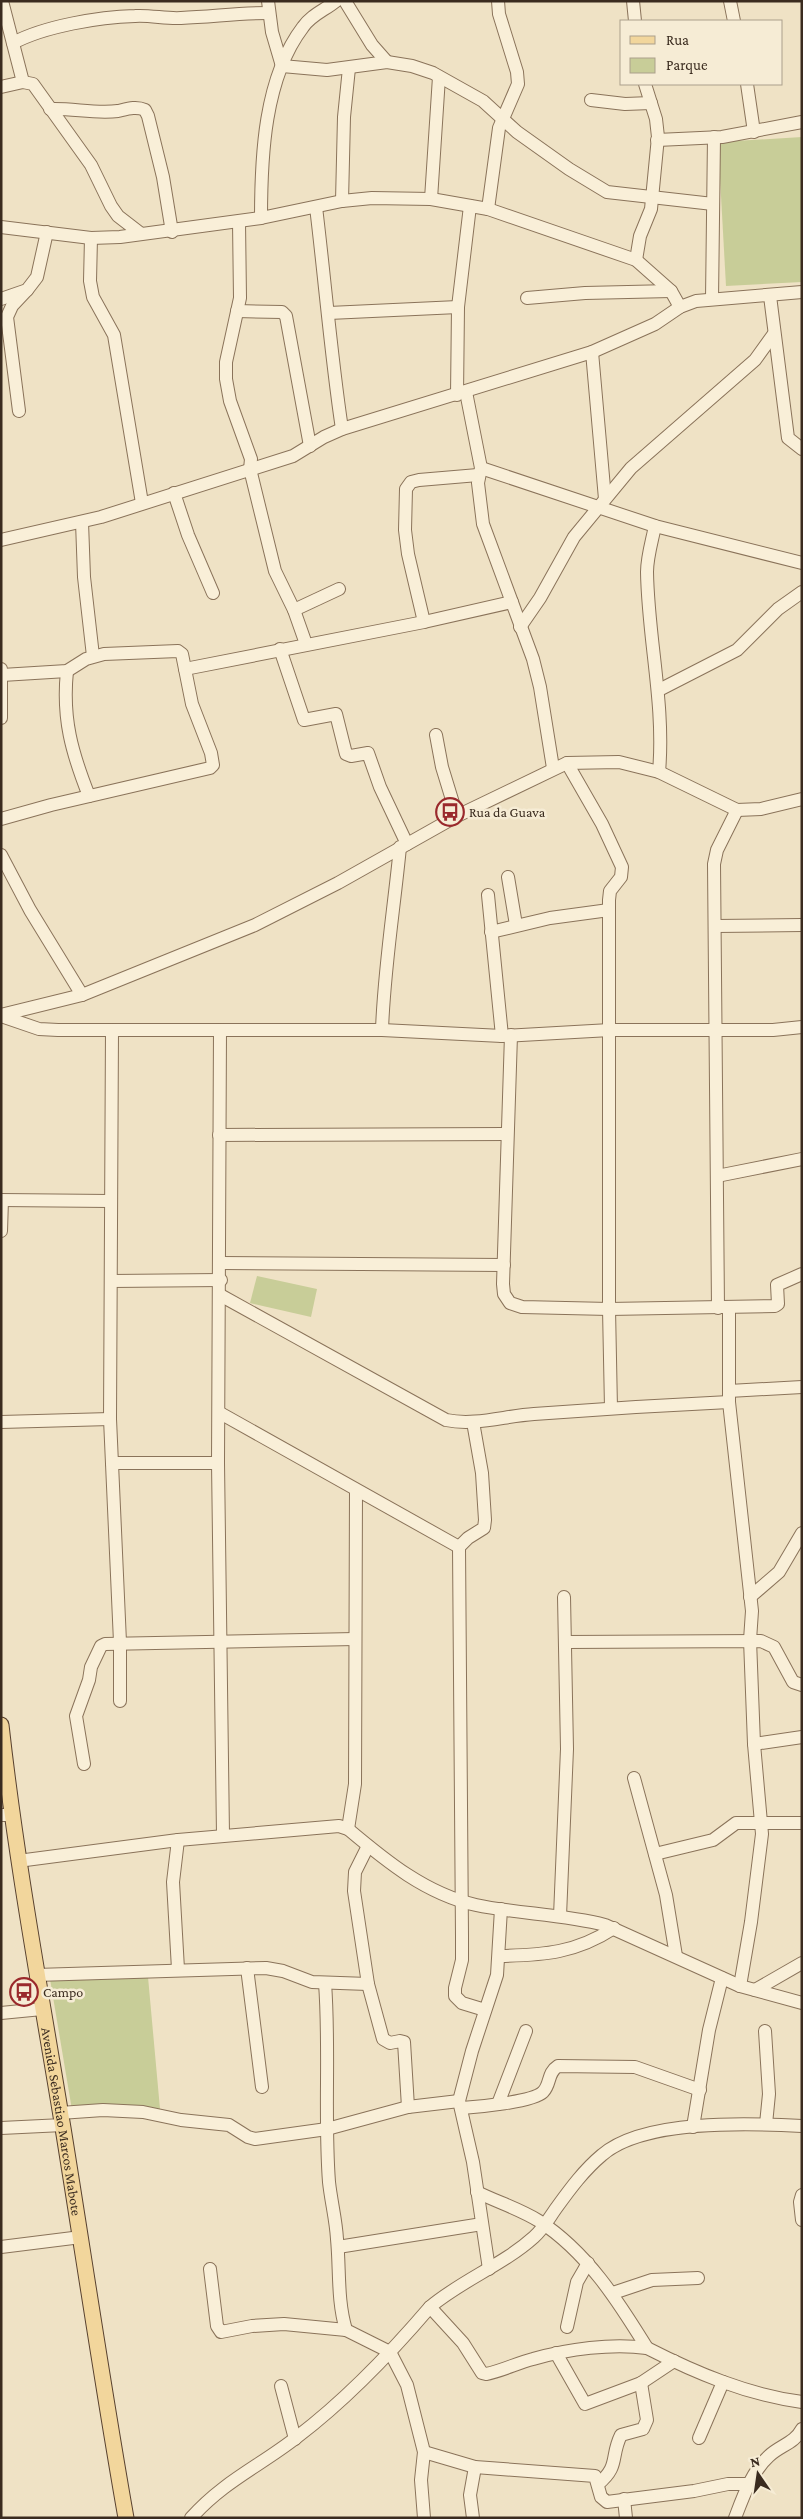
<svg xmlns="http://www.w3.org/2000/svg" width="803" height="2519" font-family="'Crimson Pro',serif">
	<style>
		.green { fill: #c8cd98 }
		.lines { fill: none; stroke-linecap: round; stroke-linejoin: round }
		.minor-casing { stroke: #8a735a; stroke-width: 14 }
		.major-casing { stroke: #58412f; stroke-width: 17 }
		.minor { stroke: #f9efd8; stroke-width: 12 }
		.major { stroke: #f2d69c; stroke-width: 15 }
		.labels { text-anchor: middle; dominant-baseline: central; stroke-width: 5; stroke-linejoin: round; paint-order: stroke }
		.poi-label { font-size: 14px; fill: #3a2b1f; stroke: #f6ecd5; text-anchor: start }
		.street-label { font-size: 14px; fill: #3a2b1f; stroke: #f6ecd5 }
	</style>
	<rect width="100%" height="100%" fill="#efe2c5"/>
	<g class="green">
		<polygon points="802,137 802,282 726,286 718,142"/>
		<polygon points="257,1276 317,1289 311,1317 250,1303"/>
		<polygon points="148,1977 160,2109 72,2110 50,1979"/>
	</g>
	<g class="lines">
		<defs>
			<g id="minor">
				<polyline points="2,1 23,82"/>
				<polyline points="268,1 272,32 282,66 327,70 387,62 412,66 433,73 483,101 517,132 569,169 607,192 713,204"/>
				<polyline points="345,1 372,45 387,62"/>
				<polyline points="633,1 635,21"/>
				<polyline points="730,1 734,21"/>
				<path d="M13,43C45,26 99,17 135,16C151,15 166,19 181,18C211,17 239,13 269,13"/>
				<polyline points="747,84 754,132"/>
				<polyline points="1,87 23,82 33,84 91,165 111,206 118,216 140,233"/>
				<polyline points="591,100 625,104 651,103"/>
				<path d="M50,109C73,108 95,114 118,111C127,109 136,106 145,110L148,116L163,177L172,232"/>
				<polyline points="657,140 722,137 802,122"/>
				<polyline points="431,199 439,77"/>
				<polyline points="342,201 344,117 349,68"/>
				<path d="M316,207C325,281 331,356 342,429"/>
				<polyline points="488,209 499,128 518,84 517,72 499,14 498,1"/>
				<path d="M261,218C261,157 264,78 303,27C311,15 325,10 336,1"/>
				<polyline points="239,222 240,298 226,362 226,379 230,401 251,459 250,469 275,571 294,610 306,644"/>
				<polyline points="1,227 91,238 120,237 261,218 342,201 372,198 431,199 488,209 636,260 671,291 680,307"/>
				<polyline points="91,238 90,281 93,297 114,335 142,503"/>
				<polyline points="636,260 640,236 651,209 658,137 656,119 645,84"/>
				<polyline points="770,296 788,438 802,449"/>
				<polyline points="527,298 585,293 671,291"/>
				<polyline points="1,299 27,290 37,277 47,232"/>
				<polyline points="712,299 714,137"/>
				<polyline points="237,311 282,312 286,316 310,446"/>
				<polyline points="329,313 458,307"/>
				<polyline points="592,352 605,499"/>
				<polyline points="466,392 481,468 478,483 483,524 533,659 540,687 553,768"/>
				<polyline points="457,395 458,307 470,206"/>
				<polyline points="19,411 7,317 12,306 27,290"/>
				<polyline points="481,468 655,526 802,563"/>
				<polyline points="174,493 188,535 213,593"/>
				<polyline points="82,522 84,577 93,656"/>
				<path d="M655,526C652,541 647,557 647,572C648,639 665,704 659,772"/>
				<polyline points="1,540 101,517 293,456 324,437 342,429 592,352 655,324 680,307 696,301 802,292"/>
				<polyline points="294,610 339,589"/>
				<polyline points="424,622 408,554 405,530 406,489 411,482 419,480 478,475"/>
				<polyline points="520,627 540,598 574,537 631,468 755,360 773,335"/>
				<polyline points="280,649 304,720 336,714 346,754 351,756 368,753 380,787 407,844"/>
				<polyline points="185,669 424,622 512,602"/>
				<path d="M67,671C62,719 72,753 89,796"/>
				<polyline points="659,690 737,650 778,609 802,592"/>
				<polyline points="1,718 1,669"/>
				<polyline points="436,735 442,767 457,816"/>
				<polyline points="567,763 602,824 622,867 621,877 610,891 609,900 609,1309 611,1408"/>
				<polyline points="1,819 51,805 210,768 213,765 211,753 192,704 182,654 178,651 104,654 86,659 67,671 2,675"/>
				<polyline points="1,855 30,910 82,995"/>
				<polyline points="508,877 516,925"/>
				<polyline points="488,895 502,1036"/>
				<polyline points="716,926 802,925"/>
				<polyline points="491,932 550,918 609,910"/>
				<polyline points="1,1015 82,995 255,925 338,883 457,816 567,763 619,762 659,772 737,810 761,809 802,799"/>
				<polyline points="1,1016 39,1029 58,1030 382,1030 502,1036 610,1030 773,1030 802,1027"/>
				<polyline points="112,1030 110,1419 120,1642 120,1701"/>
				<polyline points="220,1030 218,1463 223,1835"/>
				<path d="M382,1030C384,969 394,909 400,847"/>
				<polyline points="511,1035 503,1284 504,1294 510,1303 522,1307 609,1309 775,1306 778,1304 777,1285 802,1274"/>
				<polyline points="219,1135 506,1134"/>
				<polyline points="717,1176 802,1159"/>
				<polyline points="1,1200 110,1201"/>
				<polyline points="1,1231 2,1200"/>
				<polyline points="221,1263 504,1265"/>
				<polyline points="111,1281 221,1280"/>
				<path d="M220,1295L446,1420C475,1426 504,1416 534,1414C599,1409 664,1405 729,1402"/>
				<polyline points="729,1307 729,1402 752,1611 750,1640 754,1744 762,1834 751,1922 740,1986"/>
				<polyline points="718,1308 714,864 717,850 737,810"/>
				<polyline points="729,1391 802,1387"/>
				<polyline points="220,1413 459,1547"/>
				<polyline points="1,1422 110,1419"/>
				<polyline points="473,1422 482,1473 485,1520 484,1528 468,1538 459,1547 462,1935 462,1960 455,1988 455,1996 462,2003 485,2010"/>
				<polyline points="112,1463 218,1463"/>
				<polyline points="750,1597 779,1572 802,1533"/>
				<polyline points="566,1642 761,1641 774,1647 793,1682 802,1685"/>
				<polyline points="754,1744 802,1737"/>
				<polyline points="84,1764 76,1716 89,1680 91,1667 101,1646 105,1644 355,1639"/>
				<polyline points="634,1778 666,1895 676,1956"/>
				<polyline points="1,1815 12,1815"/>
				<polyline points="348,1829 355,1784 356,1491"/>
				<polyline points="368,1846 355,1872 354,1891 368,1984 383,2039 390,2043 400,2041 404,2042 408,2107"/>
				<polyline points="655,1854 713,1840 736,1823 802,1823"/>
				<path d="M18,1861L178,1840L339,1826L348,1829C386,1861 426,1894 476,1905C518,1914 562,1914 605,1925L740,1986L802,2003"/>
				<polyline points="560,1916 567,1749 564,1597"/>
				<path d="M500,1956C544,1955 576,1953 614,1928"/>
				<polyline points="247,1968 262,2087"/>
				<polyline points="178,1969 173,1882 178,1840"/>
				<polyline points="36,1975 266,1968 283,1971 312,1982 368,1984"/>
				<path d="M325,1983C330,2049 324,2116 329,2182C331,2201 336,2220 337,2239C340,2270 337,2300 346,2330L390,2352L407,2385L424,2452L421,2480L424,2518"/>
				<polyline points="755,1990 802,1963"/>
				<polyline points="1,2013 42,2009"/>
				<polyline points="765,2031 769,2094 766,2124"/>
				<polyline points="498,2104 526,2031"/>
				<path d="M462,2108C477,2107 533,2102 543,2092C551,2084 547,2073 558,2066L635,2067L700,2090"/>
				<polyline points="60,2113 103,2110 143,2112 181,2120 229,2125 248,2137 255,2139 327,2129 408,2107 459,2101"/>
				<polyline points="693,2127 709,2030 722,1978"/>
				<polyline points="1,2128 63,2125"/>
				<path d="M477,2192C497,2202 520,2209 539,2221C587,2252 618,2301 647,2348"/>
				<polyline points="802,2195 800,2202 802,2220"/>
				<polyline points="1,2247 81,2237"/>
				<polyline points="338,2247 482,2224"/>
				<polyline points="210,2269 217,2326 221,2332 252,2326 284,2324 346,2330"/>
				<polyline points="489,2269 473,2162 459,2101 472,2051 497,1975 501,1909"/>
				<polyline points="613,2293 652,2280 698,2278"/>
				<path d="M430,2307L463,2343L482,2373L486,2374C502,2371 517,2363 533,2359C568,2349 612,2343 647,2348C696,2373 748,2395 802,2402"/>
				<polyline points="567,2327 577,2282 588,2263"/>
				<polyline points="556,2353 585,2404 641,2383 674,2361"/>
				<polyline points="281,2386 295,2439"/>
				<polyline points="699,2438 723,2382"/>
				<polyline points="424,2452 475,2467 595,2476 601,2497 607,2502 694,2491 728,2484 750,2484"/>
				<path d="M598,2484C620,2466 610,2457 621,2435L643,2429L647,2420L641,2383"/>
				<polyline points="624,2499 626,2518"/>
				<path d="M191,2518C224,2481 260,2466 297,2437C347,2399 389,2355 430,2307C462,2280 503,2265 534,2237C544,2228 549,2218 557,2207C570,2189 584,2170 602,2155C643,2119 749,2123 802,2126"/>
				<polyline points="473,2518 470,2495 475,2467"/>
				<path d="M735,2518C743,2497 752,2471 769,2456C779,2446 795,2443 802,2429"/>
			</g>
			<g id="major">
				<path id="s1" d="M1,1725C16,1860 41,1994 63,2128C84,2258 103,2388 126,2518"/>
			</g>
		</defs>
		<use href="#minor" class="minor-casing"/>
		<use href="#major" class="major-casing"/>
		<use href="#minor" class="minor"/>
		<use href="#major" class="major"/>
	</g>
	<defs>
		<symbol id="bus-ring" viewBox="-11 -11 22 22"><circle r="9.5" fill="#f6ecd5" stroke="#9a292c" stroke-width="1.5"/><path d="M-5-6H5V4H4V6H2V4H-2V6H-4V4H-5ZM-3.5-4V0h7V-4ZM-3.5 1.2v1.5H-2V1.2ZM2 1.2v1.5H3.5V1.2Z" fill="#9a292c"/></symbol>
	</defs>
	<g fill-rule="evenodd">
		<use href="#bus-ring" x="434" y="796" width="32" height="32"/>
		<use href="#bus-ring" x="8" y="1976" width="32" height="32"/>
	</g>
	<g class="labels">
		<g class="poi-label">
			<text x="469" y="812">Rua da Guava</text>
			<text x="43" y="1992">Campo</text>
		</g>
		<g class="street-label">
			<text stroke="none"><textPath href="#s1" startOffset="401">Avenida Sebastiao Marcos Mabote</textPath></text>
		</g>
	</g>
	<rect width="803" height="2519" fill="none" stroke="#3a2b1f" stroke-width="5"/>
	<rect x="620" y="20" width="162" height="65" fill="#f6ecd5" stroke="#ab9f8c"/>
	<rect x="630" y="36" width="25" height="8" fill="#f2d69c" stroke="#ab9f8c"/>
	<text x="666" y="45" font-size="15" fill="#3a2b1f">Rua</text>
	<rect x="630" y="58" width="25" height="15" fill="#c8cd98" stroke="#ab9f8c"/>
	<text x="666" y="70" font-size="15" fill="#3a2b1f">Parque</text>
	<g transform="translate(758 2474) rotate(347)" stroke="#f6ecd5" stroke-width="4" paint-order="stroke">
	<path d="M0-4L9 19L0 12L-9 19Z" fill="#3a2b1f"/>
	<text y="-8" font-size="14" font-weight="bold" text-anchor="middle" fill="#3a2b1f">N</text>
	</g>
</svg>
